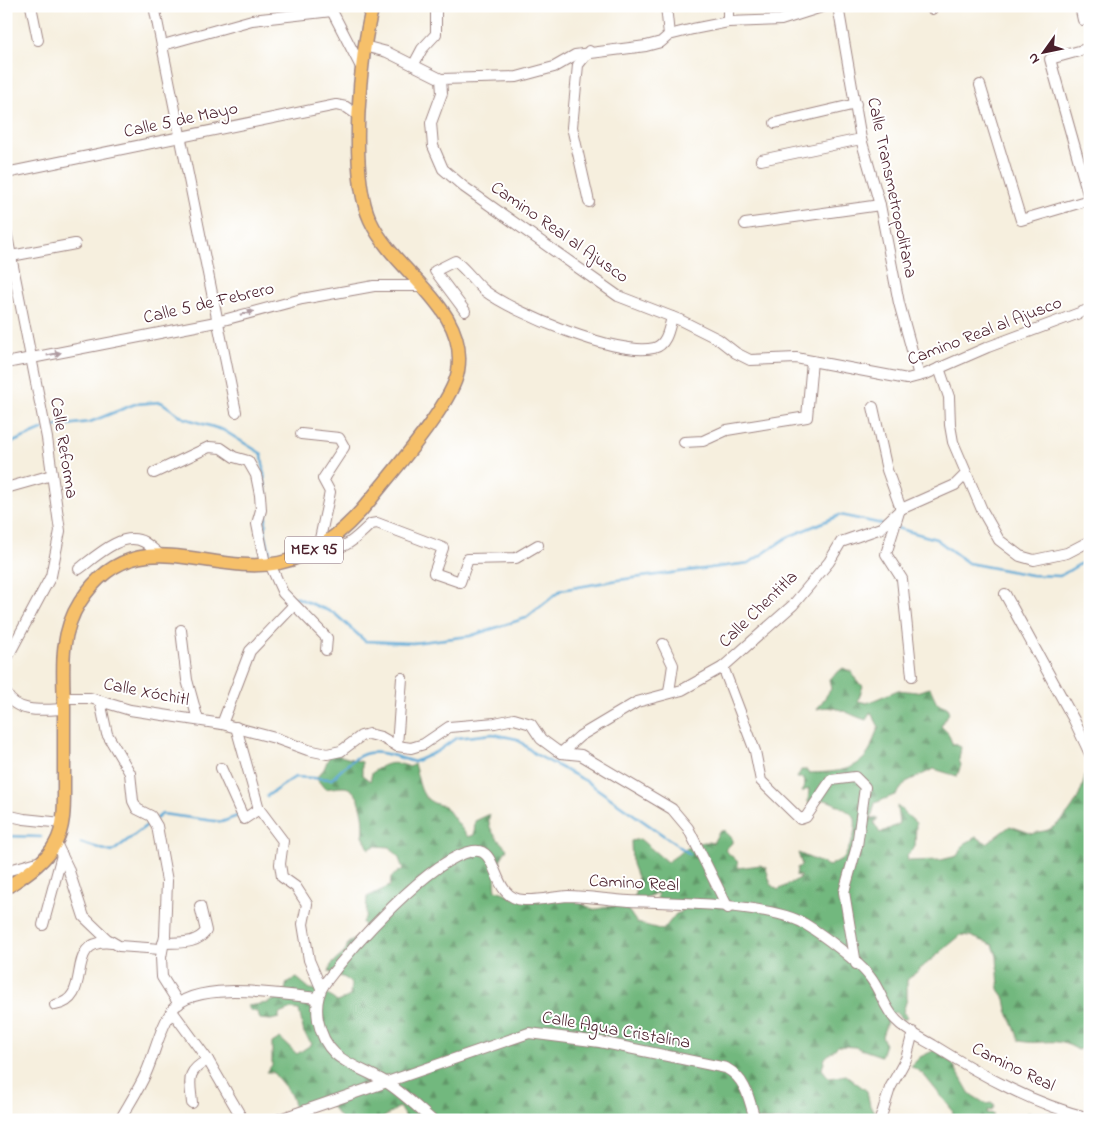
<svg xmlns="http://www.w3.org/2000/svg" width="1096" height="1126" font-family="'Indie Flower',sans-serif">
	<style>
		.forest { fill: url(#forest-firs); stroke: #5e6c54 }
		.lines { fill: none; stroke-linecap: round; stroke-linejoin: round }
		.stream { stroke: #5da9d6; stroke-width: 2.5 }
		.minor-casing { stroke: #a08784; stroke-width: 12 }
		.major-casing { stroke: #a08784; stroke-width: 15 }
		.minor { stroke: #fff; stroke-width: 10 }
		.major { stroke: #f6c06b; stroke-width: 12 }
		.oneway { fill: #ae9aa0 }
		.labels { text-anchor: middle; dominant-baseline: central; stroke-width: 4; stroke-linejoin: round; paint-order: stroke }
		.shield { fill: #fff; stroke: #80626b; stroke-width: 1 }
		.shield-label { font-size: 16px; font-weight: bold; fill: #4a1f2b }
		.street-label { font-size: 18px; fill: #4a1f2b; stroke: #fff }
	</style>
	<defs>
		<pattern id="forest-firs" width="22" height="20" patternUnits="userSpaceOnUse" patternTransform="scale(1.25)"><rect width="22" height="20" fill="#72b87e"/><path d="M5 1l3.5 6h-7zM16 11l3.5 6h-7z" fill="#609567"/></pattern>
	</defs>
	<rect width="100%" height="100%" fill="#fff"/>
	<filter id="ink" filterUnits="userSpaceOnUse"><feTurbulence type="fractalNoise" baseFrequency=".02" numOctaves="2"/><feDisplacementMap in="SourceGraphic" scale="10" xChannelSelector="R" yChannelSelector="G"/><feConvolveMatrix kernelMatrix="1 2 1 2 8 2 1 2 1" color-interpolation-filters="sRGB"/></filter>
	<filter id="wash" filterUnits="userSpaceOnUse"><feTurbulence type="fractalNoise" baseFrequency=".0096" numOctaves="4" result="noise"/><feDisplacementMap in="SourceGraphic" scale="20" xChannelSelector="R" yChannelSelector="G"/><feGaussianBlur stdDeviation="1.12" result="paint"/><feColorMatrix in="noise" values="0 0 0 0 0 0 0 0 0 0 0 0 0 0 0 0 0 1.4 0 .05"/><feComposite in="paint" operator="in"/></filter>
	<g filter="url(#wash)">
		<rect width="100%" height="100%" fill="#f6efde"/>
		<g class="forest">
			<path d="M843,668L852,672L857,682L863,686L858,701L867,703L898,690L916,692L930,688L937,703L947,707L949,713L941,726L948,733L952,743L961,747L959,760L961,765L957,776L934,769L906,782L897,794L875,803L871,819L878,818L874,823L880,833L899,824L897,806L916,823L915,847L907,855L908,861L941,860L957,856L964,844L976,837L987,843L1010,826L1033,834C1038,831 1043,832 1048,830C1068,820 1082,796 1085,775L1090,780V1044L1078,1050C1055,1035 1042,1046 1020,1041L1007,1010L1005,999L999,989L997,956L993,945L970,936L961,935L907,980V999L903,1012L907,1017L903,1020L895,1012L889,1016L882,1036L885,1044L881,1056L855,1047L838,1046L825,1058L822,1069L829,1078L846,1075L867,1091L870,1106L876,1114L874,1120L871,1117L869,1120H407L399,1107L380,1120H342C323,1094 318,1096 293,1113C297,1094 282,1086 273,1072H266L272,1065V1043L280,1038L297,1054L312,1044L304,1033L299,1010L291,1009L279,1014V1018L271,1020L260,1019L257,1012L251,1011L247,1006L268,1003L284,995L287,982L297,978L310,989L322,990L337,1002L350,996L351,984L345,978L329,972L331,965L345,952L348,943L363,935L364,925L362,922L366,916L367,897L390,886L391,877L403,869L398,856L390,847L375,846L369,849L363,836C366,824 362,788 344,787C338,787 331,788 325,789L316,778L324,769L333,747L338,750L337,755L362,762V775L370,781L372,773C385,762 394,761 410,767L414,764C421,785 418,802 445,806L468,837L474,835L475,821L490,814C485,828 498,839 507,849C498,862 493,874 496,890L507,894L577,900L593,910L630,902L628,910L637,923L663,930L676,914L682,912L677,906L657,898L658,893C649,895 642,900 633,902L638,880L632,864L631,841L640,839L667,862C682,853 695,838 713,843L719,832L724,830L732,838V843L725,850L738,862V868L760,865L766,868L771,885L778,890L800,878V875L796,876L797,868L802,865L798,853L829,866L845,857C850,845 857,832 855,819C854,813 827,798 822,800C819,801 815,805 812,807L808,802L809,788L802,792L805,782L803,778H797L801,770H807L809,773C831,772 855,773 869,752C873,744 874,735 879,727L871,712L866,720C849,715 835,703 817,709L831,689L829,679Z"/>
			<polygon points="939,1048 954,1066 970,1094 986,1104 991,1103 995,1106 991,1111 988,1110 987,1113 994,1114 990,1120 949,1120 952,1117 953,1111 923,1074 911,1066 920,1057"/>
			<polygon points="1026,1113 1051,1113 1066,1120 1031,1120"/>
		</g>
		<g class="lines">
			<g class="stream">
				<polyline points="49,427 90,422 135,404 161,402 184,418 223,430 262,454 267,503 265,532 270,553"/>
				<polyline points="6,445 44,429"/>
				<polyline points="897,528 936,539 968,563 1031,575 1060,576 1090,558"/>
				<polyline points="295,597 334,613 365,641 413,643 470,636 526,618 561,590 618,580 749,563 788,537 840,515 882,524"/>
				<path d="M267,796L295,777L332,779C365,745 372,749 414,762L438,751L456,738L493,734L517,739L535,754L586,781L690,854"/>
				<polyline points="156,819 162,814 222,822 240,815"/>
				<polyline points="6,836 41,837"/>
				<polyline points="81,843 112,852 151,822"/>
			</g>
		</g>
	</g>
	<g filter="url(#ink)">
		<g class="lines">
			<defs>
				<g id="minor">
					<polyline points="31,6 38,40"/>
					<polyline points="154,6 236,412"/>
					<polyline points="332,6 332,11 362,69"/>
					<polyline points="666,6 669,35"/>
					<polyline points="728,6 728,22"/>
					<polyline points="838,6 861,139 880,205 899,303 919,376"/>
					<polyline points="931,6 932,9"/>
					<polyline points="1080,6 1083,20"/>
					<polyline points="163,45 252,20 332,11"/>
					<polyline points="364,46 387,52 441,79 517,77 554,67 575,55 646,46 661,42 669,35 693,29 728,22 781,20 825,6"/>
					<polyline points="1090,48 1050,59 1090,201"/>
					<polyline points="589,51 578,65 572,127 589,202"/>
					<polyline points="414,64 422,49 436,34 436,6"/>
					<polyline points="441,79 442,93 431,123 433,146 443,169 464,187 618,296 680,320 718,339 736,353 750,360 796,358 907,379 926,374 988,347 1090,309"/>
					<polyline points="980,85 1021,220 1089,200"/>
					<polyline points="775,123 856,104"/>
					<polyline points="761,160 861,139"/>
					<polyline points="6,173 336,105 346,107 359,116"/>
					<polyline points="745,224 880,205"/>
					<polyline points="6,231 47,438 60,531 51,576 6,660"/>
					<polyline points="11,256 75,244"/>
					<path d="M465,311L435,271L455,261C466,269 474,282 485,291C514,313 618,357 654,348C667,345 669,328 672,317"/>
					<polyline points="6,363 216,322 302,299 374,286 421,286"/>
					<polyline points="939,368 949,397 950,425 953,442 982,510 999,540 1020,556 1034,560 1067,553 1090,541"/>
					<polyline points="873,407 887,470 901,509"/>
					<polyline points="301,434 339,438 344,447 323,479 330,492 318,548"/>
					<polyline points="684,442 703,441 727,430 807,417 812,361"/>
					<polyline points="154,473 209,447 221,448 234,457 248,461 256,475 260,495 261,510 257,524 265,564"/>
					<polyline points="6,488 52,475"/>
					<polyline points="899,512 886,554 902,579 912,676"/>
					<path d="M322,546C345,553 355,538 371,524L377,523L443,548L434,573L460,582L468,559L516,558L538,545"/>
					<polyline points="270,564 283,593 327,638 326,650"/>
					<path d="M79,569C95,557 123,530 144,542C149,545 154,550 159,554"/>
					<polyline points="1005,594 1074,720 1090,754"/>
					<polyline points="181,630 187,680 198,720"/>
					<polyline points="663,644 673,665 669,692"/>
					<polyline points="723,667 755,751 761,781 800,819 806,817 831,780 855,777 865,787 857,846 844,892 856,964"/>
					<path d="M6,693C16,714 44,710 64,709"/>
					<polyline points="63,698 90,698 130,710 222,724 275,738 308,750 327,754 341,751 361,736 369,734 381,737 397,746 411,748 424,744 449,727 495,723 514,719 531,724 541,739 556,750 561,753 581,755 672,809 688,828 728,908"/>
					<polyline points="100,701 107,734 130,773 133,801 137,809 151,816 157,826 167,881 165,936 161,957 162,977 179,1004"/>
					<polyline points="222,724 250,651 294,605"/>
					<polyline points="236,727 259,809 283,841 280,864 282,877 296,887 307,904 303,924 309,960 321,988"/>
					<polyline points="397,746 402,678"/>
					<polyline points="561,753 580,736 637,702 682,690 723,667 793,605 829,562 841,542 881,528 901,509 955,485 966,474"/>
					<polyline points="221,768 244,819 259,809"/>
					<polyline points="6,815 24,819 62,823"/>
					<polyline points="56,843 68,868 84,917 107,939 119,946 161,949"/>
					<polyline points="6,871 41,861"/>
					<polyline points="43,925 62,855"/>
					<path d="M163,943C179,942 196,945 206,931L200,906"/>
					<path d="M55,1005C96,999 61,937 112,943"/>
					<polyline points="172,1011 208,1060 243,1120"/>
					<path d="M192,1103C190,1080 185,1072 208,1060"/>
					<path d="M120,1120C129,1104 139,1089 146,1073C155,1053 160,1027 173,1009C196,979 284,995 317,998"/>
					<path d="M277,1120L529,1033L600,1042L726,1068C746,1079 749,1098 755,1120"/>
					<path d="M432,1120C417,1107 401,1091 384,1081C352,1063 326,1061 318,1020C316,1007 317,994 325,983C351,948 430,858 473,851C500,846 490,899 524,900C538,901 553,897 568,896C588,896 609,900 629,901C672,903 771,903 805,924C823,935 858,961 870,977C881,991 884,1008 896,1020C906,1031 921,1038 933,1045C981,1075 1035,1105 1090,1118"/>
					<polyline points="880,1120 890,1088 906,1059 913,1032"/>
				</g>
				<path id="major" d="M6,888C23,876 45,863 55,844C65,827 64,804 64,785C64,759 64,733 64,707C63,670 59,635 80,602C134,517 207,577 279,563C317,555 347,529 371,499C393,471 453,403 458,371C469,307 394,273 370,220C349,174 359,55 373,6"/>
			</defs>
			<use href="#minor" class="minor-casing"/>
			<use href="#major" class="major-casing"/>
			<use href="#minor" class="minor"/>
			<use href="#major" class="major"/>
		</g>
		<defs><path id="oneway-solid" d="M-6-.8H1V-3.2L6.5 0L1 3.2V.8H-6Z" transform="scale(1.25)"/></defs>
		<g class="oneway">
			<use href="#oneway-solid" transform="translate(247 313) rotate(-14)"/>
			<use href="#oneway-solid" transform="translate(54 354) rotate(-11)"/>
		</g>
	</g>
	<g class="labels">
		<rect class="shield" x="285" y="536.5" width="58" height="27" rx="4"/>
		<g class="shield-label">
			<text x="314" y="550">MEX 95</text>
		</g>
		<g class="street-label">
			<text transform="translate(181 121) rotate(-12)">Calle 5 de Mayo</text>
			<text transform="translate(891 188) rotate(78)">Calle Transmetropolitana</text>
			<text transform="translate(559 233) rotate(35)">Camino Real al Ajusco</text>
			<text transform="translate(209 304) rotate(-13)">Calle 5 de Febrero</text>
			<text transform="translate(985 332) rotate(-21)">Camino Real al Ajusco</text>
			<text transform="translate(63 448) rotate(81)">Calle Reforma</text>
			<text transform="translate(759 610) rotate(-44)">Calle Chentitla</text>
			<text transform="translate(146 693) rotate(11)">Calle Xóchitl</text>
			<text transform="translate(634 884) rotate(3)">Camino Real</text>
			<text transform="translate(616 1031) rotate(10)">Calle Agua Cristalina</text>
			<text transform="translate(1013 1068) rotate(26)">Camino Real</text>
		</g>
	</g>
	<rect width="1096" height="1126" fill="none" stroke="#fff" stroke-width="25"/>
	<g transform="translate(1044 52) rotate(237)" stroke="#ffffff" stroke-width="4" paint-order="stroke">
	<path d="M0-4L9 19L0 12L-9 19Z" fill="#4a1f2b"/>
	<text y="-8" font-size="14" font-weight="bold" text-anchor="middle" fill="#4a1f2b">N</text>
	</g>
</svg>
